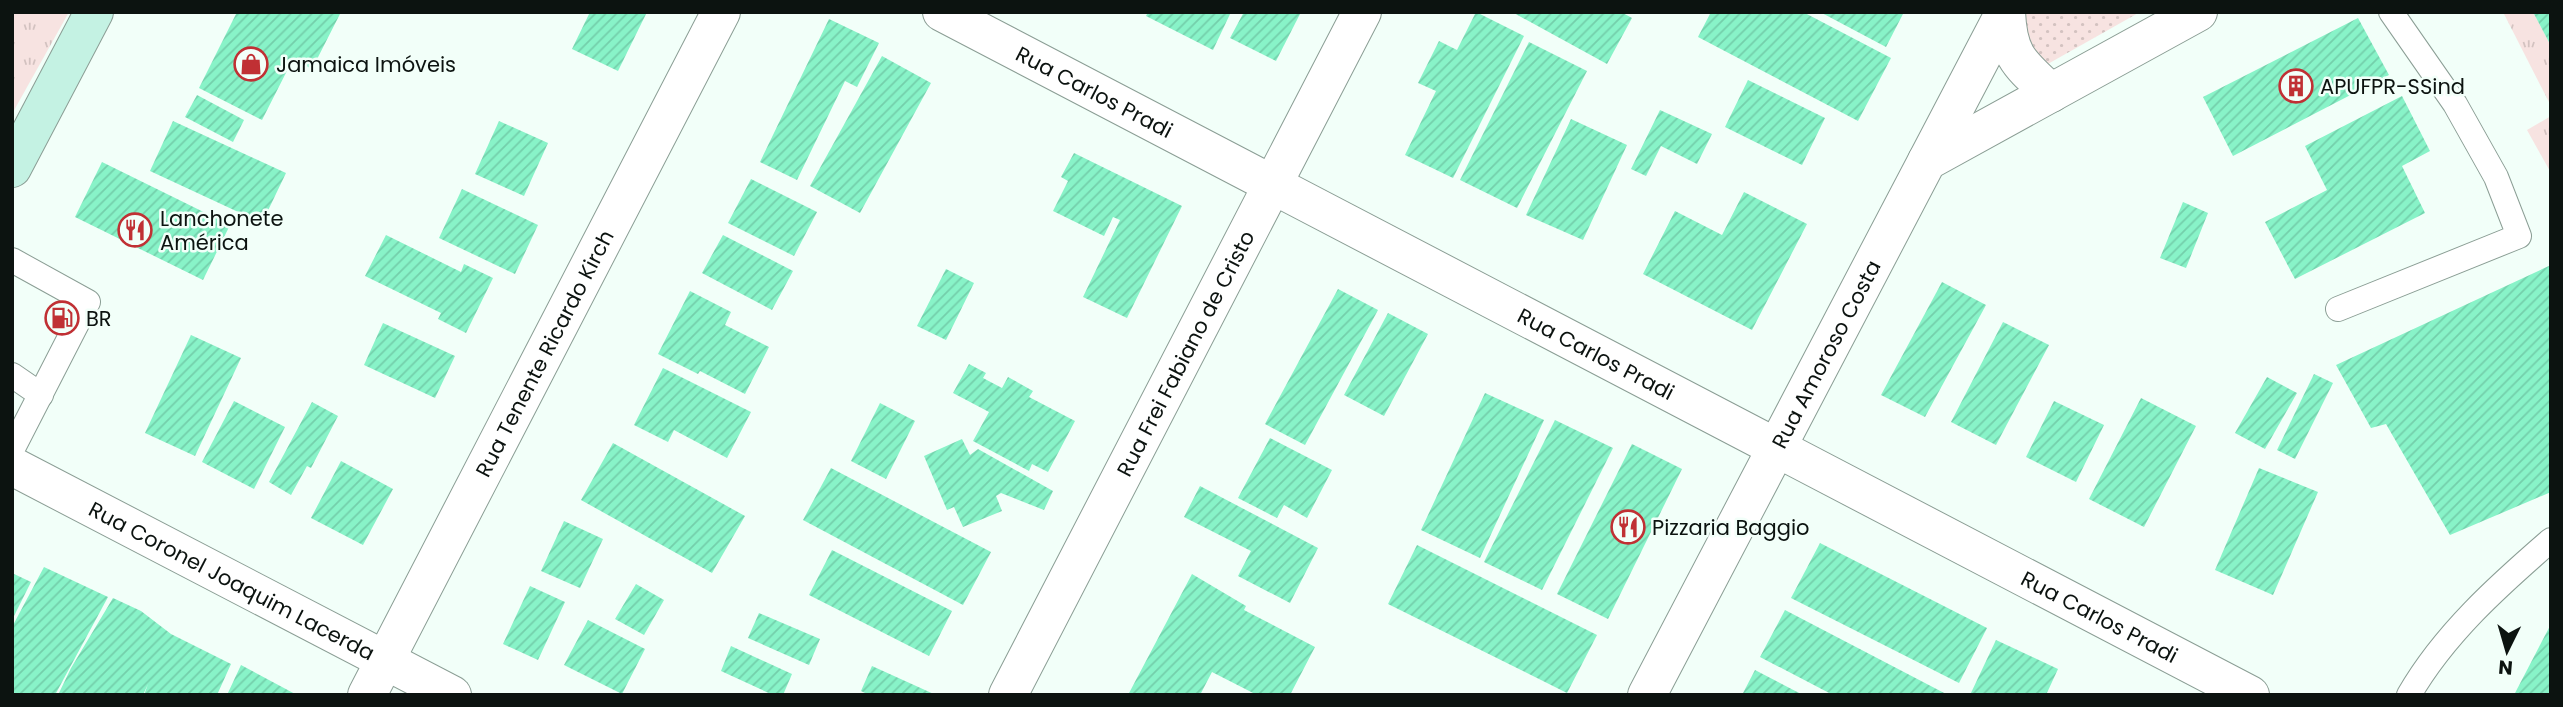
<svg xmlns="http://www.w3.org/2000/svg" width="2563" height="707" font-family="Poppins,sans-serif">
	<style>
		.grass { fill: url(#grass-tufts) }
		.park { fill: url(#park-dots) }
		.building { fill: url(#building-hatch) }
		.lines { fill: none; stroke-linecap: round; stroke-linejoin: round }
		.service-casing { stroke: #8b9e95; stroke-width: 26 }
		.minor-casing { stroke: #8b9e95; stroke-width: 40 }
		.tertiary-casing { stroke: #8b9e95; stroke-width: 40 }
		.secondary-casing { stroke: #8b9e95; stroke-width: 40 }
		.service { stroke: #fff; stroke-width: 24 }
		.minor { stroke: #fff; stroke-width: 38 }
		.tertiary { stroke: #fff; stroke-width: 38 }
		.secondary { stroke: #c4f2e3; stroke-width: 38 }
		.labels { text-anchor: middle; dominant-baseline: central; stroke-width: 5; stroke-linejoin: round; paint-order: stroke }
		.poi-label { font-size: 21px; fill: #0c1310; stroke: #f2fff9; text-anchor: start }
		.street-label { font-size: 21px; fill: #0c1310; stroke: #f2fff9 }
	</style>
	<defs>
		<pattern id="grass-tufts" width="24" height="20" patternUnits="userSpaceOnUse" patternTransform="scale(1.75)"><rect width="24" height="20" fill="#f7e3e1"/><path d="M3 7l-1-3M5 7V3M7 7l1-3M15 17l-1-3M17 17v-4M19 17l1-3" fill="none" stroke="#d3c2c0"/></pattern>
		<pattern id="park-dots" width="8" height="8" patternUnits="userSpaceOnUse" patternTransform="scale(1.75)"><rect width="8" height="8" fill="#f7e3e1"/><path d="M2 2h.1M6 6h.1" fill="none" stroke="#d3c2c0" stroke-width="1.8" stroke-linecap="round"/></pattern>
		<pattern id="building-hatch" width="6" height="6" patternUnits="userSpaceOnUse" patternTransform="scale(1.75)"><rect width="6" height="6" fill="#88f3c8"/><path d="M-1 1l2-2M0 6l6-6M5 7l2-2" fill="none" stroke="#74cfab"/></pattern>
	</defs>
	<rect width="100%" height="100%" fill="#f2fff9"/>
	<g class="grass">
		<polygon points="12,12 69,12 12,114"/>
		<polygon points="2503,12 2533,12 2551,46 2551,106"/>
		<polygon points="2551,116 2551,173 2527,130"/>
	</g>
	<polygon class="park" points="2026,12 2140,12 2046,65 2034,59 2022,29"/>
	<g class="building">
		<polygon points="237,12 341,12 312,69 293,59 262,120 199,88"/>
		<polygon points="590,12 647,12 618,71 572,49"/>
		<polygon points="1148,12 1231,12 1213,50 1146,16"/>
		<polygon points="1244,12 1301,12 1276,61 1230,38"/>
		<polygon points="1476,12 1524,36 1453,178 1405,155 1436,91 1418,83 1439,41 1457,50"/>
		<polygon points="1512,12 1621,12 1632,18 1607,64"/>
		<polygon points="1711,12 1803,12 1891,58 1858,121 1698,37"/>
		<polygon points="1820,12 1904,12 1886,47"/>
		<polygon points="2533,12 2551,12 2551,46"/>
		<polygon points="2358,18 2389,75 2233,156 2203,97"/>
		<polygon points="829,19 879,43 857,87 845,81 797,180 760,162"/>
		<polygon points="1529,42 1587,71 1517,208 1460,180"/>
		<polygon points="882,56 931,83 860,213 810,186"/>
		<polygon points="1748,80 1825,118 1802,165 1725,127"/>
		<polygon points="197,95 244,120 233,142 185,117"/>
		<polygon points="2402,96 2430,151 2402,166 2425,213 2295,279 2265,222 2327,190 2305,146"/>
		<polygon points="1660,110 1712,134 1697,164 1661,146 1646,176 1631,169"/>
		<polygon points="1571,119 1627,145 1583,240 1526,215"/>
		<polygon points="173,121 286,173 262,223 150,171"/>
		<polygon points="499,121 548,143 524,196 475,174"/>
		<polygon points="1074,153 1182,206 1127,318 1083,297 1120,220 1113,217 1104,236 1053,211 1068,181 1061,177"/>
		<polygon points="102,162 230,225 203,280 75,217"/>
		<polygon points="751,179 817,212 794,256 728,223"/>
		<polygon points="462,189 538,225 515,274 439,238"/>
		<polygon points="1744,192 1807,224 1752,330 1643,274 1675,211 1722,235"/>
		<polygon points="2183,202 2208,213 2186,268 2160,258"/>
		<polygon points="386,235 461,272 464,264 493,278 466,333 438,319 441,313 365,276"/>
		<polygon points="723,235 793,271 772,310 702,273"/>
		<polygon points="2551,265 2551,492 2450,535 2386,424 2371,428 2336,365"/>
		<polygon points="946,269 974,283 946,340 917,326"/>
		<polygon points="1942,282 1986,305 1925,417 1881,395"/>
		<polygon points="1338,289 1378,310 1305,445 1265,424"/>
		<polygon points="690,291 731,312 725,325 769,347 745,394 700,371 698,374 658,354"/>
		<polygon points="1388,313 1428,334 1384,416 1344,395"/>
		<polygon points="2003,322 2049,345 1996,445 1951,422"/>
		<polygon points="383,323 455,356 435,398 364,365"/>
		<polygon points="191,335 241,358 195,456 145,433"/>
		<polygon points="969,364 986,373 983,378 1002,388 1008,377 1033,391 1029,397 1075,421 1048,472 1032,464 1029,471 973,441 989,412 953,393"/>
		<polygon points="663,368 751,412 727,458 674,430 668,442 634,425"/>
		<polygon points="2314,374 2333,383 2295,459 2277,450"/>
		<polygon points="2267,377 2297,393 2265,449 2235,433"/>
		<polygon points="1485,393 1544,420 1480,558 1421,530"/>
		<polygon points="2141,398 2196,426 2144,527 2089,499"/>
		<polygon points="234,401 285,427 254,489 202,462"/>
		<polygon points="2054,401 2104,425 2076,482 2026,457"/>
		<polygon points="312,402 338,416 311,468 307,466 291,495 269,482"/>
		<polygon points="880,403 915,421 886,479 851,461"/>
		<polygon points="1555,420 1613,448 1542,590 1484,562"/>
		<polygon points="1270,438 1332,470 1307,518 1284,505 1277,518 1238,498"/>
		<polygon points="962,439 970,455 978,449 1053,491 1044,510 1001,493 996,496 1002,511 963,527 954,507 947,510 924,456"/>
		<polygon points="613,443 745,516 712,573 581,500"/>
		<polygon points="1632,444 1682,469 1608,619 1557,594"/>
		<polygon points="341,461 393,489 363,545 311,518"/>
		<polygon points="831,468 991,552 963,605 803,520"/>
		<polygon points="2259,468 2318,492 2273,595 2215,570"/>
		<polygon points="1200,486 1318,548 1290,603 1238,576 1251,551 1184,517"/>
		<polygon points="564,521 603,539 580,588 541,571"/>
		<polygon points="1820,543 1987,628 1959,683 1791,598"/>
		<polygon points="1417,545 1597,635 1567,693 1388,604"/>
		<polygon points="832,550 952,611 929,656 809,595"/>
		<polygon points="44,567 108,597 55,695 12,695 12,627"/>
		<polygon points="12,573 31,582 12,620"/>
		<polygon points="1192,574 1246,606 1244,610 1315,647 1290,695 1257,695 1212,672 1200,695 1128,695"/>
		<polygon points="636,584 664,600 644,635 615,619"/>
		<polygon points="530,586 565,602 538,660 503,644"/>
		<polygon points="113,598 141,611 171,634 231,664 217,695 144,695 148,684 143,695 58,695 71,668"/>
		<polygon points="1785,610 1948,695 1833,695 1760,657"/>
		<polygon points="759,613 820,639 809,665 748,638"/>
		<polygon points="588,620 645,649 622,694 564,665"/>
		<polygon points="2551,624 2551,695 2514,695"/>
		<polygon points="1996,640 2058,669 2046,695 1970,695"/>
		<polygon points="731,646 792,674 783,695 773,695 721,671"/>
		<polygon points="241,665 297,695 227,695"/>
		<polygon points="872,666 936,695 869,695 861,691"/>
		<polygon points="1755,670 1803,695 1742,695"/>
	</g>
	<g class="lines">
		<defs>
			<g id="service">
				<polyline points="12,260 88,302 12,450"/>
				<polyline points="2338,309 2519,236 2496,177 2455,104 2391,12"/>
				<polyline points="12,375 41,395"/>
				<path d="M2409,695C2444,634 2499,585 2551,540"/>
			</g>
			<g id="minor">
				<path id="s1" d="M942,12L2250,695"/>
				<polyline points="1927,161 2005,12"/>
				<path id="s2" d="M367,695L721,12"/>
				<path id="s3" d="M1008,695L1362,12"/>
			</g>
			<g id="tertiary">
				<path d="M2006,12C2008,57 2020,64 2051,93"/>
				<path id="s4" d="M12,466L452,695"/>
				<path id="s5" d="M1647,695L1927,161L2198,12"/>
			</g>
			<polyline id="secondary" points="12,168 94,12"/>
		</defs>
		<use href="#service" class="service-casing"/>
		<use href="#minor" class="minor-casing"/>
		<use href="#tertiary" class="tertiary-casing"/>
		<use href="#secondary" class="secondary-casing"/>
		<use href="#service" class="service"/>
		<use href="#minor" class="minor"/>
		<use href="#tertiary" class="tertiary"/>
		<use href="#secondary" class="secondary"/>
	</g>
	<defs>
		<symbol id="shop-ring" viewBox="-11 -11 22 22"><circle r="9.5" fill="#f2fff9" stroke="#c03034" stroke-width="1.5"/><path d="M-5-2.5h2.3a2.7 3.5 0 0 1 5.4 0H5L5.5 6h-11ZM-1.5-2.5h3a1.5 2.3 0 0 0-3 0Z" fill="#c03034"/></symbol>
		<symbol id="building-ring" viewBox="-11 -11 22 22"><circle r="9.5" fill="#f2fff9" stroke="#c03034" stroke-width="1.5"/><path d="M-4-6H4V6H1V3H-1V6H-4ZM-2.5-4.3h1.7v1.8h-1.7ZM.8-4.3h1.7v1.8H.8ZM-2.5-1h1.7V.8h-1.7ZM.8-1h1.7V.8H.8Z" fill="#c03034"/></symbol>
		<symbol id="restaurant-ring" viewBox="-11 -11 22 22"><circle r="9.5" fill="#f2fff9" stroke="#c03034" stroke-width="1.5"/><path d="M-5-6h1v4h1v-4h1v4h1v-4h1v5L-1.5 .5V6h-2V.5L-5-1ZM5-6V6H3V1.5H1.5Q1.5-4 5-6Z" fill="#c03034"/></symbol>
		<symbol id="fuel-ring" viewBox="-11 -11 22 22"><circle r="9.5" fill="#f2fff9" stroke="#c03034" stroke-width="1.5"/><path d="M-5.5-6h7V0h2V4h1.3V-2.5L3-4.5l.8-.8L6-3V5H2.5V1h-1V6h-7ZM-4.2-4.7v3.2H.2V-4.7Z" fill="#c03034"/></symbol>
	</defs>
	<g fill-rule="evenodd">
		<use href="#shop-ring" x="232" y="45" width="38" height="38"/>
		<use href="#building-ring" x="2277" y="67" width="38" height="38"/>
		<use href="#restaurant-ring" x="116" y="211" width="38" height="38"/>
		<use href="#fuel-ring" x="43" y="299" width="38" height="38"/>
		<use href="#restaurant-ring" x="1609" y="508" width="38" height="38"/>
	</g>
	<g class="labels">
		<g class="poi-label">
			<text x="276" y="64">Jamaica Imóveis</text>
			<text x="2320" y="86">APUFPR-SSind</text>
			<text x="160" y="218">Lanchonete<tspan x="160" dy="24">América</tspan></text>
			<text x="86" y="318">BR</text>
			<text x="1652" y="527">Pizzaria Baggio</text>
		</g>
		<g class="street-label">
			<text stroke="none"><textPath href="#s1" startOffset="172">Rua Carlos Pradi</textPath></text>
			<text stroke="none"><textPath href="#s2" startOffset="385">Rua Tenente Ricardo Kirch</textPath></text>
			<text stroke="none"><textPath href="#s1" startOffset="738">Rua Carlos Pradi</textPath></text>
			<text stroke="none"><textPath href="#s3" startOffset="385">Rua Frei Fabiano de Cristo</textPath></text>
			<text stroke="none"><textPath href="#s5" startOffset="385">Rua Amoroso Costa</textPath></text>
			<text stroke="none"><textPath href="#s4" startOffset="248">Rua Coronel Joaquim Lacerda</textPath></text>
			<text stroke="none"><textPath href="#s1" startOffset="1306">Rua Carlos Pradi</textPath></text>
		</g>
	</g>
	<rect width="2563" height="707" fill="none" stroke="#0c1310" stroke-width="28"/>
	<g transform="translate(2507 651) rotate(185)" stroke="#f2fff9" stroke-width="5" paint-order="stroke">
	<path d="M0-5L12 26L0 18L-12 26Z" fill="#0c1310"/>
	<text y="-10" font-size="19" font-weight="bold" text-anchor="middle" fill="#0c1310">N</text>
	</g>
</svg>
